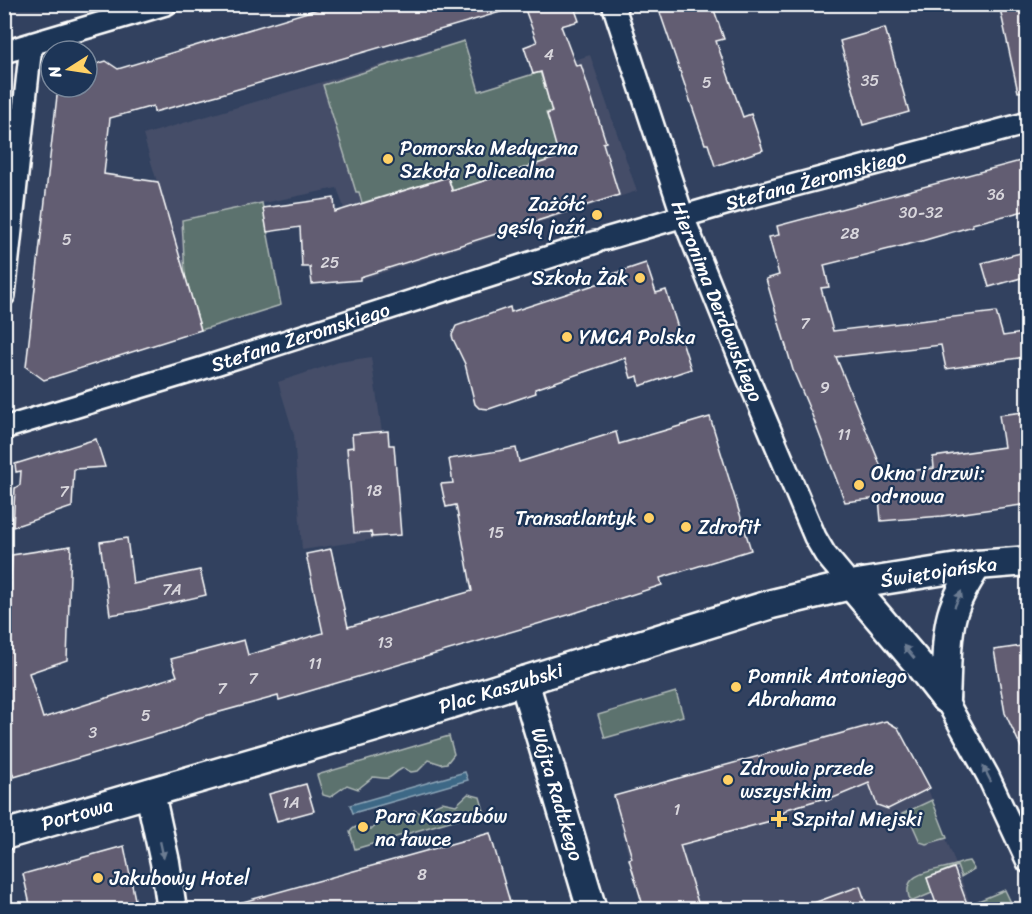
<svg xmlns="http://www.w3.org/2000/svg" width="1032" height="914" font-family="Sriracha,sans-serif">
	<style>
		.built { fill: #444d68 }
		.green { fill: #5c726e; stroke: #aeb8b6; stroke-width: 1.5 }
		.water { fill: #3e6786; stroke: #8ba4b6; stroke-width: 1.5 }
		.building { fill: #625d72; stroke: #fff; stroke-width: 1.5 }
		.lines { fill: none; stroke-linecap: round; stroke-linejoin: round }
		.street-casing { stroke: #fff; stroke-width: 26 }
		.secondary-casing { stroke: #fff; stroke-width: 33 }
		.street { stroke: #1d3557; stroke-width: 21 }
		.secondary { stroke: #1d3557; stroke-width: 28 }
		.oneway { fill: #6c7c92 }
		.poi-dot { fill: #ffd166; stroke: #1d3557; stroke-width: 2 }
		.labels { text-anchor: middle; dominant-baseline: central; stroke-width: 4.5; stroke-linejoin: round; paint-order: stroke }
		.number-label { font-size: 16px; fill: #d8d6dc }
		.poi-label { font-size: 20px; fill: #fff; stroke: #1d3557; text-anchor: start }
		.street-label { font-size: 20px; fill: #fff; stroke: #1d3557 }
	</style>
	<rect width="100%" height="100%" fill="#32415f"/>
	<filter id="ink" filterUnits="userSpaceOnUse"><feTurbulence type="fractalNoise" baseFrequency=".0167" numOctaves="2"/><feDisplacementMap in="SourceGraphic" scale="12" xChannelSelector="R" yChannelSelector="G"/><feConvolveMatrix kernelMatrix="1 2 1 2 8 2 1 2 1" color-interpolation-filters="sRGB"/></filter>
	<g filter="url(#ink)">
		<g class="built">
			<polygon points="464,40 480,90 590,55 637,191 360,280 357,246 337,188 182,220 185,276 143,135"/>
			<polygon points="371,357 382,432 388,431 389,445 394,445 401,535 302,550 294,435 278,382 339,362"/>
			<polygon points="883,720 894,724 898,728 930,788 928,789 970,903 1005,890 1014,909 642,909 613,796"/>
		</g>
		<g class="green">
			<polygon points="464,41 479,91 540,72 552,111 546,113 549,121 554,120 565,155 453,191 448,177 362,203 359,192 356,192 323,85"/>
			<polygon points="262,203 281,305 201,330 185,276 182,220"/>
			<polygon points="676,692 683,716 605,738 598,715"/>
			<path d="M449,736L454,754L447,763L441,764L429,760L418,771L411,772L403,768C384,778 398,780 373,777L358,789L347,785L330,797L323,795L317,775Z"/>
			<path d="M468,794L480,797L484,811L355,849L350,832C357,822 362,830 372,829L384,818L398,822L414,810L421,813H429L435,805L442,802L456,805Z"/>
			<polygon points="932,800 947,838 926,844 920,842 912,824 902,814"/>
			<path d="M969,861L974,869L961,877L957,866L927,878L932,893L913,901L910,900C899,872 934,871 952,866C959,864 961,862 969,861Z"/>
			<polygon points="1005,890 1014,909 973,909 971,904"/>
		</g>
		<polygon class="water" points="465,772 468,780 353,813 350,805"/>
		<g class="building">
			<polygon points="334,4 503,4 504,11 218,95 154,112 153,106 110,118 104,174 158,182 201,330 44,380 26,367 57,96 64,87 87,87 87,67 106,61 118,69"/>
			<polygon points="523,4 573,4 579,21 561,26 576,66 581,65 606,142 603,143 619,195 360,277 360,280 312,284 310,267 302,267 300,227 267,232 263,208 334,198 335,212 448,177 452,191 559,157 547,114 552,112 541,72 533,74 524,47 537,42"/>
			<polygon points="657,4 712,4 724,39 716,41 743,117 751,114 763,150 715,166 708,144 705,144"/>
			<polygon points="999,4 1028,4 1028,91 1018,92"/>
			<polygon points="885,28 909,112 863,125 840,41"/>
			<polygon points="1028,159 1028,210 972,224 973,226 922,241 824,265 829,287 821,288 833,331 996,312 1003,336 1023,333 1025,357 946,369 941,345 836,357 884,474 934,468 933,457 1004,447 999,415 1024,412 1028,443 1028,504 942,516 881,521 879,498 845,502 812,415 793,370 766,279 779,275 769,237 779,235 777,226"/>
			<polygon points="1028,251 1028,276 989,287 982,263"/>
			<polygon points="646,263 656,293 666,290 691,369 640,386 638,376 631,378 625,358 535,389 536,393 489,409 479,408 475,404 465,364 453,339 452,335 456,326 510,307 511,312 609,280 607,276"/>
			<polygon points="710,417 751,550 660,578 662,585 568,615 279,700 278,696 198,718 180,728 14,777 4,749 4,746 10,745 5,730 11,728 6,713 11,712 6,696 12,555 71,546 67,660 29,673 43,718 177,676 171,659 244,640 248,655 323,633 306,554 331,549 348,627 472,591 456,505 446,507 441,484 453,483 449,459 516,448 519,462 616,432 619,444"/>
			<polygon points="388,431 389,445 394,445 401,535 372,537 371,532 354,533 347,448 353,447 352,434"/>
			<polygon points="96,439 105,467 74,469 72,507 13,527 15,488 20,485 21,471 16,472 15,464"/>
			<polygon points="127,538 133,584 200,570 206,595 136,611 110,615 100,542"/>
			<polygon points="1028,645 1028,762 1005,713 994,650"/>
			<polygon points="886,721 898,728 930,788 888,809 877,805 869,783 826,801 825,798 787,809 778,819 680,845 700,909 644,909 629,859 632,858 614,796"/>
			<polygon points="306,784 314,811 277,821 269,794"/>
			<polygon points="490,833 512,909 240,909 239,903"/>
			<polygon points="124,846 137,909 31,909 23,874"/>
			<polygon points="954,868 969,909 938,909 927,878"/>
			<polygon points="860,886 868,909 804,909 803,907"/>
		</g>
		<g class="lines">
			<defs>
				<g id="street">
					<path id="s1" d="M613,4L683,217L742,364L815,537L825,554L851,585"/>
					<polyline points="4,52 166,4"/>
					<path id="s2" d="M605,239L746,198L1028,123"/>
					<polyline points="4,295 31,45"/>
					<path id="s3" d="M4,428L200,369L596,242"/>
					<polyline points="945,698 988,776 1028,862"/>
				</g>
				<g id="secondary">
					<polyline points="851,585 920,666 945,698"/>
					<path id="s4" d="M524,681L592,910"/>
					<path d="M945,698C947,671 945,641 952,615C957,597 967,581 977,565"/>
					<polyline points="150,793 165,862 172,910"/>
					<path id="s5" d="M4,835L375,727L772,604L851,585L977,565L1028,561"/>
				</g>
			</defs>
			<use href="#street" class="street-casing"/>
			<use href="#secondary" class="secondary-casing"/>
			<use href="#street" class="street"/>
			<use href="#secondary" class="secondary"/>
		</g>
		<defs><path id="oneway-solid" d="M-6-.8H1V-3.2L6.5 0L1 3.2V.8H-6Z" transform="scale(1.5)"/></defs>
		<g class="oneway">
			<use href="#oneway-solid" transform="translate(958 599) rotate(-67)"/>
			<use href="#oneway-solid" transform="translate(909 652) rotate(-130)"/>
			<use href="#oneway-solid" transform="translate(987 774) rotate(-117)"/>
			<use href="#oneway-solid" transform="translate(162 850) rotate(78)"/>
		</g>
	</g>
	<g class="poi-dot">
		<circle cx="388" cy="159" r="6"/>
		<circle cx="597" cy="215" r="6"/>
		<circle cx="640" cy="278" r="6"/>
		<circle cx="567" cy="337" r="6"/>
		<circle cx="859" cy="485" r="6"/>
		<circle cx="649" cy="518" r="6"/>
		<circle cx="686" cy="527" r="6"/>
		<circle cx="736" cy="687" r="6"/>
		<circle cx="728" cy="780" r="6"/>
		<path d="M776 810h6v6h6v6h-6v6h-6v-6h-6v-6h6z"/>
		<circle cx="363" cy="827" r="6"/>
		<circle cx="98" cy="878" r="6"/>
	</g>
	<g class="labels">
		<g class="number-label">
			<text x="549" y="54">4</text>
			<text x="870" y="80">35</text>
			<text x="707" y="82">5</text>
			<text x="996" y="194">36</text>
			<text x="921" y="212">30-32</text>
			<text x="850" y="233">28</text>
			<text x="67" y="239">5</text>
			<text x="330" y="262">25</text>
			<text x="805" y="323">7</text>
			<text x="825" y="387">9</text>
			<text x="844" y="434">11</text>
			<text x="374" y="490">18</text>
			<text x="64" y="491">7</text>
			<text x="496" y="532">15</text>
			<text x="172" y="589">7A</text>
			<text x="385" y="642">13</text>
			<text x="315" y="663">11</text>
			<text x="253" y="678">7</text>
			<text x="222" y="688">7</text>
			<text x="146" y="715">5</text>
			<text x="93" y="732">3</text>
			<text x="291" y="802">1A</text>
			<text x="677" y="809">1</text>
			<text x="422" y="874">8</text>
		</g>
		<g class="poi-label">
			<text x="400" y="148">Pomorska Medyczna<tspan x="400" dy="23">Szkoła Policealna</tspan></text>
			<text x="585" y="204" text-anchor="end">Zażółć<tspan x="585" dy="23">gęślą jaźń</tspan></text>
			<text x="628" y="278" text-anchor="end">Szkoła Żak</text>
			<text x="579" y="337">YMCA Polska</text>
			<text x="871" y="473">Okna i drzwi:<tspan x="871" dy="23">od•nowa</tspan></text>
			<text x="637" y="518" text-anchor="end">Transatlantyk</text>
			<text x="698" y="527">Zdrofit</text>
			<text x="748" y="676">Pomnik Antoniego<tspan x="748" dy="23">Abrahama</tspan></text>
			<text x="740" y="768">Zdrowia przede<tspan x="740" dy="23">wszystkim</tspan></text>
			<text x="375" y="816">Para Kaszubów<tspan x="375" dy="23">na ławce</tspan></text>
			<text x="792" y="819">Szpital Miejski</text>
			<text x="110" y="878">Jakubowy Hotel</text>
		</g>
		<g class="street-label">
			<text stroke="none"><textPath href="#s2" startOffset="219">Stefana Żeromskiego</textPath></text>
			<text stroke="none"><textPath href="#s1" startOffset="315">Hieronima Derdowskiego</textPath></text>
			<text stroke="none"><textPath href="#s3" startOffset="310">Stefana Żeromskiego</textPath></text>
			<text stroke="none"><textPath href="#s5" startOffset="972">Świętojańska</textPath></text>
			<text stroke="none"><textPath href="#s5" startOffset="518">Plac Kaszubski</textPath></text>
			<text stroke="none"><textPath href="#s4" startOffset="118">Wójta Radtkego</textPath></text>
			<text stroke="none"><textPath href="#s5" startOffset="76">Portowa</textPath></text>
		</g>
	</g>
	<rect width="1032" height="914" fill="none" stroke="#1d3557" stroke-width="24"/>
	<rect x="12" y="12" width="1008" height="890" fill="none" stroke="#fff" stroke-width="2" filter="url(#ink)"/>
	<g transform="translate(69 69) rotate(258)"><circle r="28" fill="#1d3557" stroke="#77869a" stroke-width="1.5"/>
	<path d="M0-4.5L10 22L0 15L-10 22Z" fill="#ffd166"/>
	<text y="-9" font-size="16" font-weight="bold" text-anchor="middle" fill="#ffffff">N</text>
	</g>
</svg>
